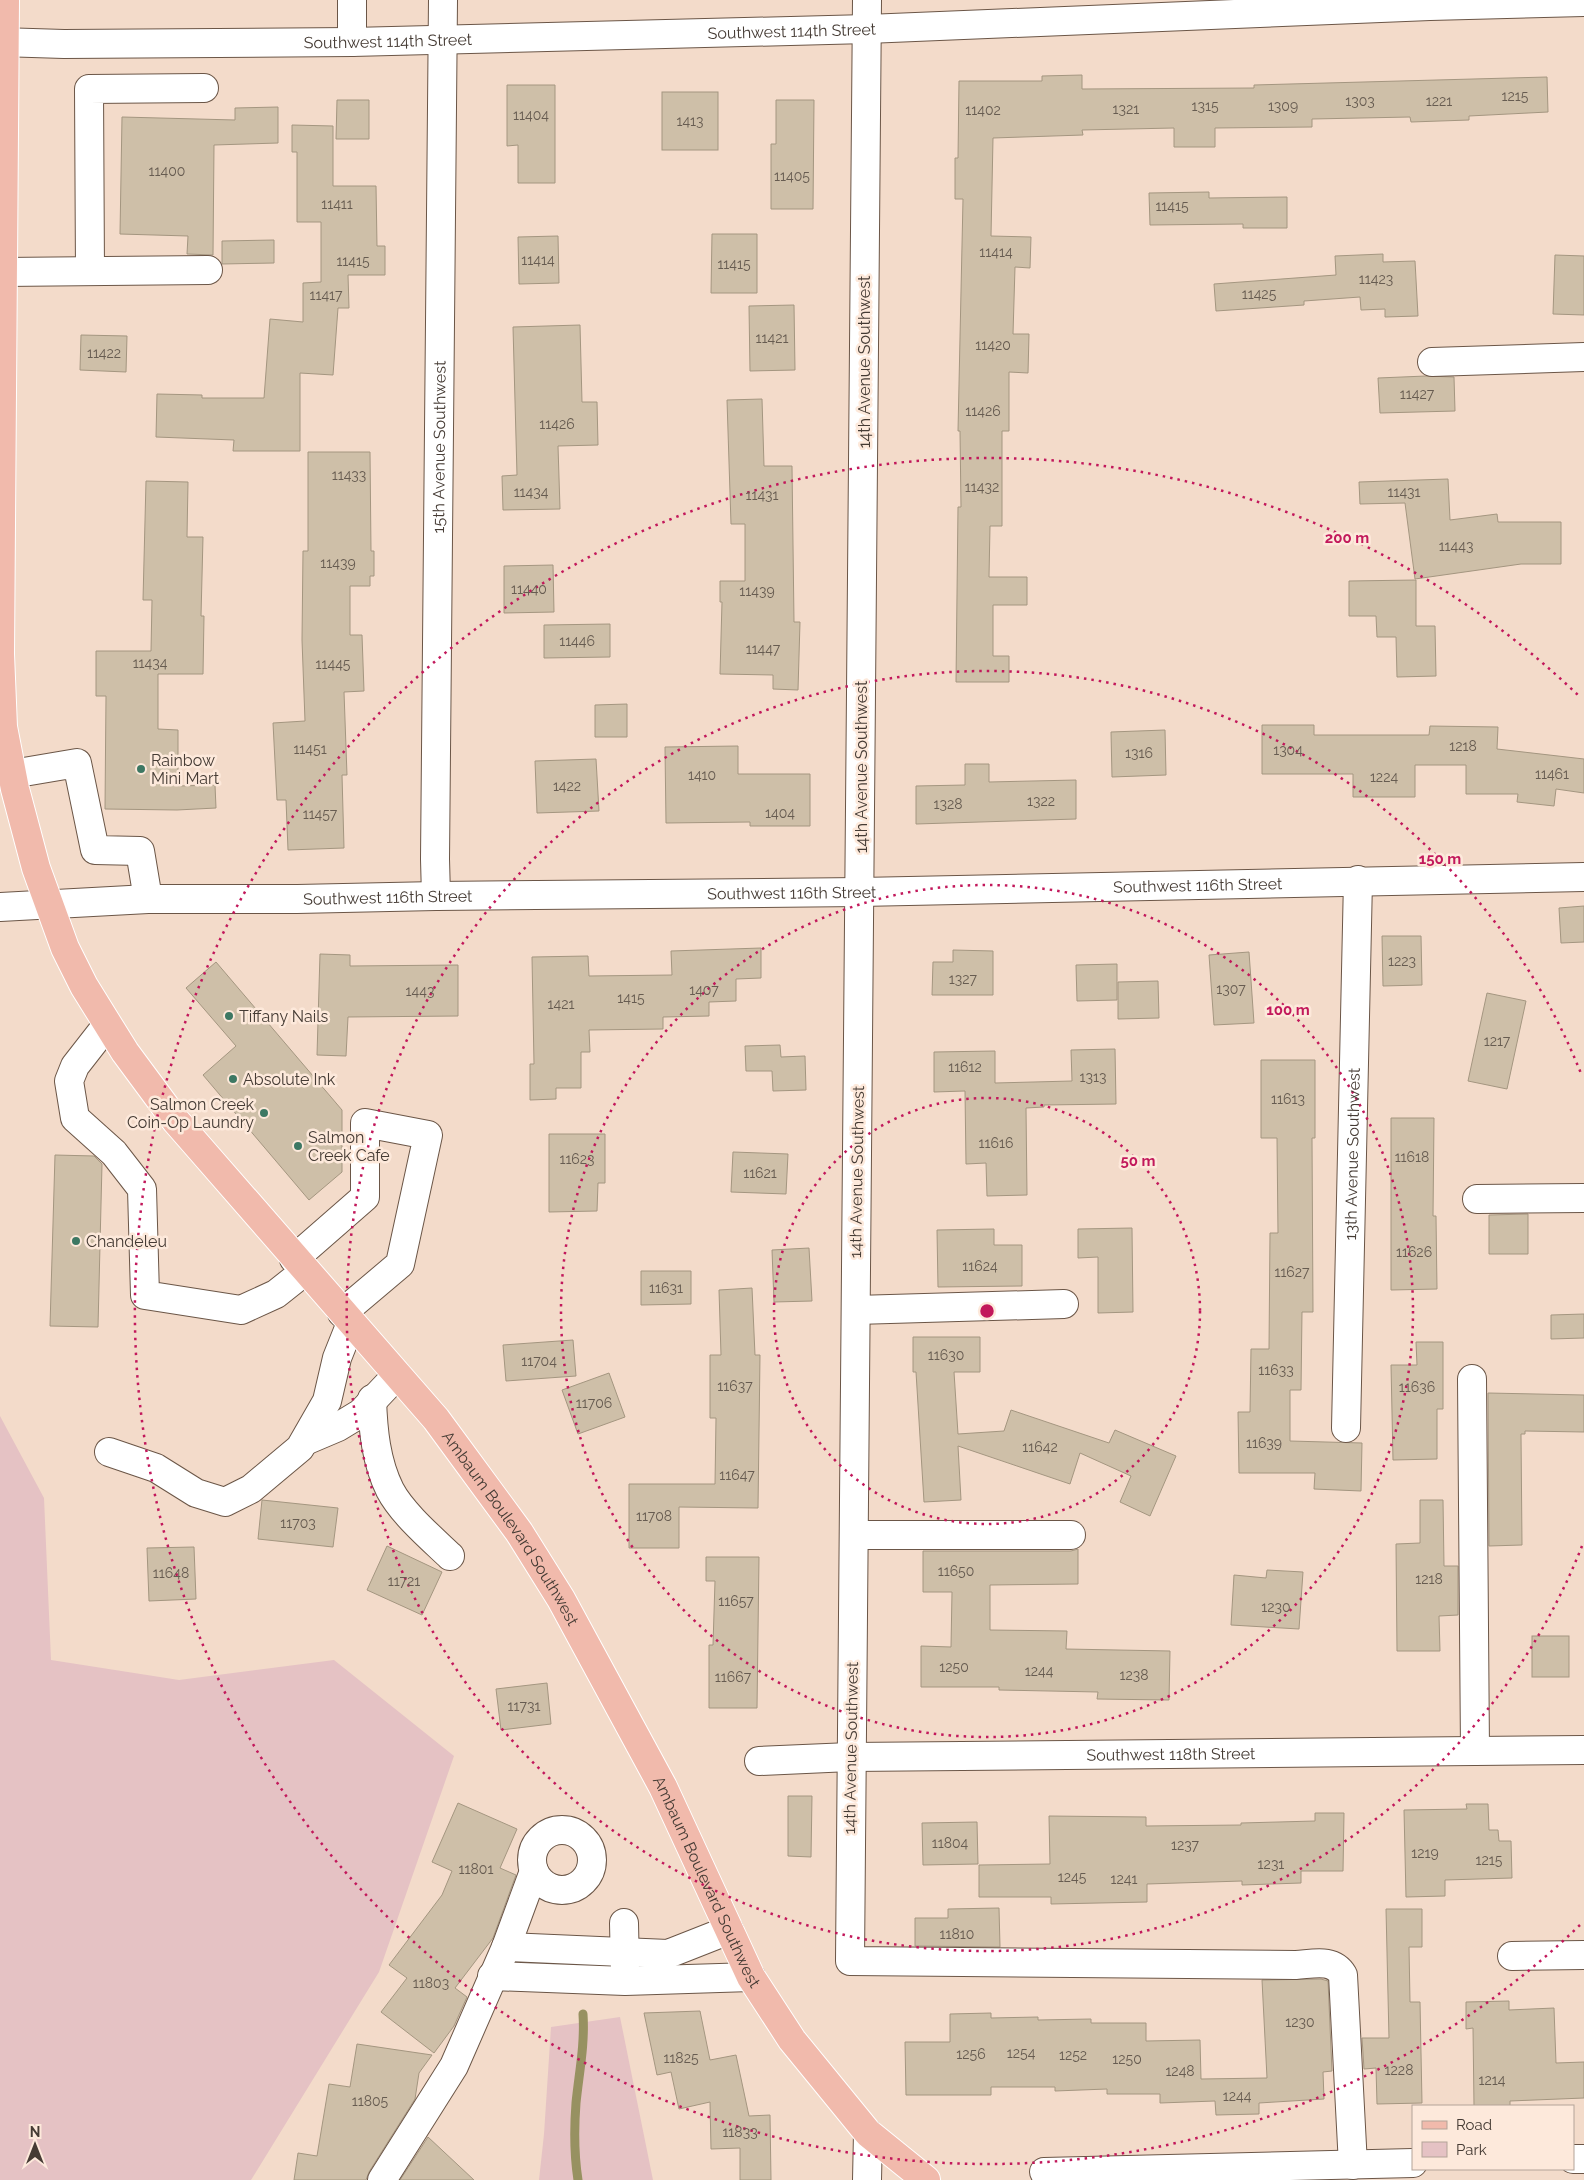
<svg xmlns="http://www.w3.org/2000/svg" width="1584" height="2180" font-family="Raleway,sans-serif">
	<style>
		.green { fill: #e5c2c4 }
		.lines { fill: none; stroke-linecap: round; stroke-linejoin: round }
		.stream { stroke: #979161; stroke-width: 9 }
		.building { fill: #cebfa8; stroke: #a49680 }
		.minor-casing { stroke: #6b5647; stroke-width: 30 }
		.major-casing { stroke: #fff; stroke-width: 30 }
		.minor { stroke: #fff; stroke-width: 28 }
		.major { stroke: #f1baac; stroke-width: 28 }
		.ring { fill: none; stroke: #c2185b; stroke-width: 2.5; stroke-dasharray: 2.5 5 }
		.poi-dot { fill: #3d7863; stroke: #fde9db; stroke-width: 2 }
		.labels { text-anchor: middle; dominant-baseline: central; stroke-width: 5; stroke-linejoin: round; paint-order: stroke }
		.number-label { font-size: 14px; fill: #675c51 }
		.street-label { font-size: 16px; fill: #453b34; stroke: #fde9db }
		.poi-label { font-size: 16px; fill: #453b34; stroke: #fde9db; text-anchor: start }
		.centre { fill: #c2185b; stroke: #fde9db; stroke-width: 2.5 }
		.ring-label { font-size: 15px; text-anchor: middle; font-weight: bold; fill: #c2185b; stroke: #fde9db; stroke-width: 5; stroke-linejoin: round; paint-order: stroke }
	</style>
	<rect width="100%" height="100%" fill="#f3dbca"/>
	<g class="green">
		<polygon points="0,1416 44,1498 51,1660 179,1680 334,1660 454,1756 379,1972 251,2180 0,2180"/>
		<polygon points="620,2017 653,2180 539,2180 544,2134 551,2027"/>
	</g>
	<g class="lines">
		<path class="stream" d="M578,2180C574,2154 574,2129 576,2103C579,2073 585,2045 583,2014"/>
	</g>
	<g class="building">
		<polygon points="1082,75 1082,89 1254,88 1254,85 1547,77 1548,112 1469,116 1469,120 1411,122 1410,117 1312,119 1312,127 1215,128 1215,147 1174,147 1174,128 1082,130 1083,135 993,138 991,236 1031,237 1030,268 1015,267 1013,334 1029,334 1028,373 1009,372 1009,431 1002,431 1002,526 990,526 989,577 1027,577 1027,605 993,605 993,656 1009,656 1009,682 956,682 958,507 961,507 960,431 958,431 963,199 955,199 955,158 958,158 959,81 1042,81 1042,76"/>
		<polygon points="507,85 555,85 555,183 518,183 518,145 507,146"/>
		<rect x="662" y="92" width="56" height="58"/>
		<polygon points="337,100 369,100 369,139 336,139"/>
		<polygon points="776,100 814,100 813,209 771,209 771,144 776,144"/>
		<polygon points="278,107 278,143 214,145 213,255 187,254 188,236 120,234 122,117 235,120 235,108"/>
		<polygon points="292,125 333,126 333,186 376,186 377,246 385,246 385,275 348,275 349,308 338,308 333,375 300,373 300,451 233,451 234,440 156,437 157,394 202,395 202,398 264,398 270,319 303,322 303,283 321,282 321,222 297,222 297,152 292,152"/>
		<polygon points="1209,192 1209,198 1287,197 1287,228 1243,228 1243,224 1150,225 1149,193"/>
		<polygon points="712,234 757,234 757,293 711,293"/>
		<polygon points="558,236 559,283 519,284 518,237"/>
		<polygon points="274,240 274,263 222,264 222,241"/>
		<polygon points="1383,254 1383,262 1415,261 1418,316 1385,317 1385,309 1361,310 1360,297 1304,301 1304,305 1216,311 1214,284 1336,275 1335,256"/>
		<polygon points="1555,255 1584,256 1584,315 1553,314"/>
		<polygon points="794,305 795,370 750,371 749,306"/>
		<polygon points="580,325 582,402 597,402 598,445 558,446 560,509 503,510 502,476 517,475 513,327"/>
		<polygon points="81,335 127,336 126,372 80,370"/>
		<polygon points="1426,376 1454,377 1455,411 1380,413 1378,378"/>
		<polygon points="762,399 764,466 792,466 794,622 800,622 798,690 773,689 773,675 720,674 722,602 720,602 720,581 745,581 745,524 731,524 727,400"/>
		<polygon points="308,452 370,452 371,551 374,551 374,576 370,576 370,586 350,586 350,635 362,635 364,691 344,692 347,775 342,775 344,848 288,850 286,800 277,800 273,723 305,721 302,640 303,551 308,551"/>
		<polygon points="1448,479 1450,520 1497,514 1498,522 1561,522 1561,564 1521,564 1415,579 1405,503 1360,504 1359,482"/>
		<polygon points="146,481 188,482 187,537 203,537 201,616 204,616 203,674 158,674 158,729 178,730 178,786 215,785 216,808 177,810 105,809 106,696 96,696 96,651 151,651 152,600 143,600"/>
		<polygon points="553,565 554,612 504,613 504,566"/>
		<polygon points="1416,580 1416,626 1435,626 1436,676 1397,677 1396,637 1377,637 1376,616 1349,616 1349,581"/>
		<polygon points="610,624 610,657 544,658 544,625"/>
		<polygon points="627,704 627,737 595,737 595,705"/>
		<polygon points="1262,725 1314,725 1314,735 1429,735 1430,726 1498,727 1497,749 1584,759 1584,793 1556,789 1554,806 1517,802 1518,794 1466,794 1466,765 1415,765 1415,797 1353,797 1353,774 1262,774"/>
		<polygon points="1165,730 1166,775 1112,777 1111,732"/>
		<polygon points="738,746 738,774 810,774 810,826 750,826 750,822 666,823 665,747"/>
		<polygon points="596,759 599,811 537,813 535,761"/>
		<polygon points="965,764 989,764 989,782 1076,780 1076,819 916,824 916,786 965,785"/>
		<polygon points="1584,906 1584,942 1561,943 1559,908"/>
		<polygon points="1382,936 1421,936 1422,985 1383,986"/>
		<polygon points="761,948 761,978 736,979 736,1001 709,1002 709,1016 663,1017 663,1029 589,1030 590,1052 581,1052 581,1088 556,1088 556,1099 530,1100 530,1064 534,1064 532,957 588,956 589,976 672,975 671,951"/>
		<polygon points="953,950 993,951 993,995 932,995 933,962 953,962"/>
		<polygon points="1249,952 1254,1023 1214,1025 1209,955"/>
		<polygon points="320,954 350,955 350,966 458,965 458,1016 348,1017 346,1056 317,1055"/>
		<polygon points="216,962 342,1110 342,1172 309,1200 203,1075 236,1046 186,988"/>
		<polygon points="1117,964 1117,1000 1077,1001 1076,965"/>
		<polygon points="1158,981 1159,1018 1118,1019 1118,982"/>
		<polygon points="1487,993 1526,1001 1507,1089 1468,1081"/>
		<polygon points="780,1045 781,1057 805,1056 806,1090 773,1091 772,1071 746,1071 745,1046"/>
		<polygon points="1115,1049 1116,1104 1044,1105 1044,1107 1026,1108 1027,1195 987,1196 986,1163 966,1164 965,1091 934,1092 934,1052 995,1051 995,1083 1072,1081 1071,1050"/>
		<polygon points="1261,1060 1315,1060 1315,1138 1312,1138 1313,1312 1302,1312 1301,1390 1290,1390 1290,1441 1362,1443 1361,1491 1314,1489 1315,1473 1239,1473 1238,1412 1250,1412 1251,1349 1269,1349 1270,1233 1278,1233 1277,1138 1261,1138"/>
		<polygon points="1391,1118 1434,1118 1433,1216 1436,1216 1437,1289 1391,1290"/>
		<polygon points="549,1134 605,1134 605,1183 598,1183 597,1211 549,1212"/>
		<polygon points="733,1152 788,1154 786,1194 731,1192"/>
		<polygon points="55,1155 94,1156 102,1164 98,1327 50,1326"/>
		<polygon points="1528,1214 1528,1254 1489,1254 1489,1215"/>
		<polygon points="1132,1228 1133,1312 1098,1313 1098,1257 1078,1258 1078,1229"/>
		<polygon points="994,1229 994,1245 1022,1245 1022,1286 938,1287 937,1230"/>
		<polygon points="809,1248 812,1301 774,1302 772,1250"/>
		<polygon points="641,1271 691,1271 691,1304 641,1305"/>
		<polygon points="752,1288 755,1355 760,1355 758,1508 679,1507 679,1548 629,1548 629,1484 715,1484 716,1418 710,1418 710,1355 721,1355 719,1290"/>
		<polygon points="1584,1314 1584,1338 1551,1339 1551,1315"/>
		<polygon points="913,1337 980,1337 980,1372 954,1372 958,1434 1004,1431 1011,1410 1109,1443 1115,1430 1176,1456 1150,1516 1120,1502 1131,1476 1080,1453 1070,1484 958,1446 961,1500 924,1502 916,1372 913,1372"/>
		<polygon points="573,1340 576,1376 506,1381 503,1345"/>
		<polygon points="1416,1342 1443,1342 1443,1409 1437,1409 1437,1459 1393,1460 1391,1365 1417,1365"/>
		<polygon points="609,1373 625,1417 578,1434 562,1390"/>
		<polygon points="1488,1393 1584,1395 1584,1432 1525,1431 1525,1434 1521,1434 1522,1545 1489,1546"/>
		<polygon points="262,1500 338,1508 333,1547 258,1539"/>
		<polygon points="1420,1500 1443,1500 1444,1566 1458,1566 1458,1615 1439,1616 1440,1651 1397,1651 1396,1544 1420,1543"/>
		<polygon points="387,1546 442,1572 422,1615 367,1590"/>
		<polygon points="194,1547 196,1599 149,1601 147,1548"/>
		<polygon points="1078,1549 1078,1584 990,1585 990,1630 1067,1631 1066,1649 1170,1651 1169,1700 1097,1699 1098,1692 999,1690 999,1687 921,1687 921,1646 951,1647 952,1592 923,1592 923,1551 1071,1551"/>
		<polygon points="706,1557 759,1557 757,1708 709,1708 709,1645 713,1645 715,1581 706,1581"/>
		<polygon points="1267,1570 1303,1572 1299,1629 1231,1625 1234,1575 1266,1578"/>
		<rect x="1532" y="1636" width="37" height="41"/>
		<polygon points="547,1683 551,1724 501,1730 496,1689"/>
		<polygon points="788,1796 812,1796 811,1857 788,1856"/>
		<polygon points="458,1803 517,1829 500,1868 516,1875 493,1938 455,1988 467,1997 454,2026 434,2053 381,2012 407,1978 389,1965 442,1895 452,1871 432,1862"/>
		<polygon points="1466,1804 1488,1804 1489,1830 1498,1830 1499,1841 1511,1841 1512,1878 1445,1880 1445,1896 1406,1897 1404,1810 1467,1809"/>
		<polygon points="1315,1813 1344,1813 1343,1871 1301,1871 1301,1883 1242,1885 1242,1881 1147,1884 1147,1902 1051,1904 1051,1897 979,1897 979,1865 1050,1864 1049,1816 1146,1817 1146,1826 1241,1825 1241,1823 1315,1821"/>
		<polygon points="977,1822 978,1864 923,1865 922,1823"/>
		<polygon points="999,1908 1000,1947 915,1946 915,1918 948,1918 948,1909"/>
		<polygon points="1386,1909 1422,1909 1422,1947 1409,1947 1410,2002 1420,2002 1422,2103 1377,2104 1376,2068 1364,2069 1362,2038 1389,2038"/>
		<polygon points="1321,1979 1328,1981 1332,2071 1323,2072 1324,2099 1259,2103 1259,2114 1216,2115 1215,2101 1160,2103 1160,2094 1107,2094 1107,2089 1055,2091 1055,2087 991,2087 991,2095 906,2095 905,2042 950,2042 950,2014 991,2013 991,2018 1038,2017 1038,2020 1091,2019 1091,2023 1146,2023 1146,2041 1200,2040 1201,2079 1267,2078 1262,1980"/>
		<polygon points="1509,2001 1509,2010 1554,2008 1556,2063 1584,2062 1584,2098 1510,2101 1510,2106 1474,2106 1473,2028 1466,2029 1466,2002"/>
		<polygon points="700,2011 710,2060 736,2055 749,2116 770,2115 771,2180 740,2180 740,2148 711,2149 710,2102 679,2109 671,2072 657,2075 644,2013"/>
		<polygon points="357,2044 432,2055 419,2073 415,2099 369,2172 366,2180 294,2180 298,2153 317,2156 329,2084 350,2087"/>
		<polygon points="428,2137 474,2180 400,2180"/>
	</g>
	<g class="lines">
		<defs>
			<g id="minor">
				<polyline points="352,0 352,42"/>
				<path d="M867,0L850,1961L1296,1965C1313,1964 1333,1958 1343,1975L1353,2165"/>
				<path id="s1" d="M0,42L64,44L352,42L867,29L1430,6L1584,2"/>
				<polyline points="90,271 89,89 204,88"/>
				<polyline points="3,272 208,270"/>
				<polyline points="1432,362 1584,357"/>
				<polyline points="12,774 77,763 95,850 140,851 148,899"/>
				<path id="s2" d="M436,896L435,859L443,0"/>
				<path id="s3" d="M0,907L148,899H297L436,896L860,892L1584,877"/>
				<polyline points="107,1025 75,1066 69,1081 75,1118 114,1153 142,1189 145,1295 241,1310 276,1294 305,1271"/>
				<polyline points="1477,1199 1584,1198"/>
				<polyline points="294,1259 365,1197 365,1123 428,1135 400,1264 342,1313"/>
				<polyline points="856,1310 1064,1304"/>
				<polyline points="1472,1379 1475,1751"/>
				<path d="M372,1399C373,1430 376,1462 390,1490C402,1513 431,1538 450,1556"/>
				<path id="s4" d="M1346,1428L1358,880"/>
				<polyline points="305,1441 338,1427 361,1413 397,1375"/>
				<polyline points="109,1452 156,1468 196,1493 225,1502 251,1489 300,1448 327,1401 337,1358 351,1323"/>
				<polyline points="854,1535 1071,1535"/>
				<path id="s5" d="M759,1761L850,1757L1584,1750"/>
				<circle cx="562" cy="1860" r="30"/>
				<polyline points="624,1923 625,1970"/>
				<polyline points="506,1947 668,1954 729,1930"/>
				<polyline points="1512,1956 1584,1955"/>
				<polyline points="492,1976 625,1981 751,1977"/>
				<polyline points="1573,2159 1584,2159"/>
				<polyline points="1044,2172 1413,2163"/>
				<polyline points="382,2180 454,2066 506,1947 534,1871"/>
				<polyline points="867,2180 868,2133"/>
			</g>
			<g id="major">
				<path id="s6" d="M5,0L0,654L3,727L15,789L36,868L65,948L84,986L125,1052L176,1121L436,1419L519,1532L561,1599L663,1787L751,1977L792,2040L868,2133L926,2180"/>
			</g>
		</defs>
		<use href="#minor" class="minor-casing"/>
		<use href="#major" class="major-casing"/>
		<use href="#minor" class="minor"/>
		<use href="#major" class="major"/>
	</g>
	<g class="ring">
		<circle cx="987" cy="1311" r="213"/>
		<circle cx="987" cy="1311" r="426"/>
		<path d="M1582 1546A640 640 0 1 1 1582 1076"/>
		<path d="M1580 1925A853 853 0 1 1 1580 697"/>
	</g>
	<g class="poi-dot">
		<circle cx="141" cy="769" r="5"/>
		<circle cx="229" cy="1016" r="5"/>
		<circle cx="233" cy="1079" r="5"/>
		<circle cx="264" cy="1113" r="5"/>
		<circle cx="298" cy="1146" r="5"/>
		<circle cx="76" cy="1241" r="5"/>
	</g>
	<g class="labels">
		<g class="number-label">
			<text x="1515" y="96">1215</text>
			<text x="1360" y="101">1303</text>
			<text x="1439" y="101">1221</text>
			<text x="1205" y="106">1315</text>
			<text x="1283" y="106">1309</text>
			<text x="1126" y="109">1321</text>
			<text x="983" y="110">11402</text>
			<text x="531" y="115">11404</text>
			<text x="690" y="121">1413</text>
			<text x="167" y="171">11400</text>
			<text x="792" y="176">11405</text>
			<text x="337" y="204">11411</text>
			<text x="1172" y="206">11415</text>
			<text x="996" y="252">11414</text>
			<text x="538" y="260">11414</text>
			<text x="353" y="261">11415</text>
			<text x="734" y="264">11415</text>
			<text x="1376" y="279">11423</text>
			<text x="1259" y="294">11425</text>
			<text x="326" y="295">11417</text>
			<text x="772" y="338">11421</text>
			<text x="993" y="345">11420</text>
			<text x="104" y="353">11422</text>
			<text x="1417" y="394">11427</text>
			<text x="983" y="411">11426</text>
			<text x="557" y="424">11426</text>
			<text x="349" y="475">11433</text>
			<text x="982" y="487">11432</text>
			<text x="531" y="492">11434</text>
			<text x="1404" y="492">11431</text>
			<text x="762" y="495">11431</text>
			<text x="1456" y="546">11443</text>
			<text x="338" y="563">11439</text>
			<text x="529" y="589">11440</text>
			<text x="757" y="591">11439</text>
			<text x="577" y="641">11446</text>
			<text x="763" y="649">11447</text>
			<text x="150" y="663">11434</text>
			<text x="333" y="664">11445</text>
			<text x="1463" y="746">1218</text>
			<text x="310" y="749">11451</text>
			<text x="1288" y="750">1304</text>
			<text x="1139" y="753">1316</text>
			<text x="1552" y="774">11461</text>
			<text x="702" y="775">1410</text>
			<text x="1384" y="777">1224</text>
			<text x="567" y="786">1422</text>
			<text x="1041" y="801">1322</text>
			<text x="948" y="804">1328</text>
			<text x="780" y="813">1404</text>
			<text x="320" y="814">11457</text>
			<text x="1402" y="961">1223</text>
			<text x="963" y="979">1327</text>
			<text x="1231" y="989">1307</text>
			<text x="704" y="990">1407</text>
			<text x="420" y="991">1443</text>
			<text x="631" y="998">1415</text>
			<text x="561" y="1004">1421</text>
			<text x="1497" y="1041">1217</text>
			<text x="965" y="1067">11612</text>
			<text x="1093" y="1077">1313</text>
			<text x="1288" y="1099">11613</text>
			<text x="996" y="1143">11616</text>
			<text x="1412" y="1157">11618</text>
			<text x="577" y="1159">11623</text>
			<text x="760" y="1173">11621</text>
			<text x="1414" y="1252">11626</text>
			<text x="980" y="1266">11624</text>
			<text x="1292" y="1272">11627</text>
			<text x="666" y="1288">11631</text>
			<text x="946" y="1355">11630</text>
			<text x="539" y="1361">11704</text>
			<text x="1276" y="1370">11633</text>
			<text x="735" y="1386">11637</text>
			<text x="1417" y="1387">11636</text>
			<text x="594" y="1403">11706</text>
			<text x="1264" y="1443">11639</text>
			<text x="1040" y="1447">11642</text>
			<text x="737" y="1475">11647</text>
			<text x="654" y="1516">11708</text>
			<text x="298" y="1523">11703</text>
			<text x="956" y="1571">11650</text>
			<text x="171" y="1573">11648</text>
			<text x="1429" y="1579">1218</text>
			<text x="404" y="1581">11721</text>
			<text x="736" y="1601">11657</text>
			<text x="1276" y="1607">1230</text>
			<text x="954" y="1667">1250</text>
			<text x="1039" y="1671">1244</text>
			<text x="1134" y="1675">1238</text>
			<text x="733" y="1677">11667</text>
			<text x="524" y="1706">11731</text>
			<text x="950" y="1843">11804</text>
			<text x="1185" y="1845">1237</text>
			<text x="1425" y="1853">1219</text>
			<text x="1489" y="1860">1215</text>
			<text x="1271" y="1864">1231</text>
			<text x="476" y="1869">11801</text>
			<text x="1072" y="1877">1245</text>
			<text x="1124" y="1879">1241</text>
			<text x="957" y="1934">11810</text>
			<text x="431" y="1983">11803</text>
			<text x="1300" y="2022">1230</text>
			<text x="1021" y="2053">1254</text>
			<text x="971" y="2054">1256</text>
			<text x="1073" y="2055">1252</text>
			<text x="681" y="2058">11825</text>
			<text x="1127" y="2059">1250</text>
			<text x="1399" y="2070">1228</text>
			<text x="1180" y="2071">1248</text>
			<text x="1492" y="2080">1214</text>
			<text x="1237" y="2096">1244</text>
			<text x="370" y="2101">11805</text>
			<text x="740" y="2132">11833</text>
		</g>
		<g class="street-label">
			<text stroke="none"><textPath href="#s1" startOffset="792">Southwest 114th Street</textPath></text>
			<text stroke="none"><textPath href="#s1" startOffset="388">Southwest 114th Street</textPath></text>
			<text transform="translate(864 362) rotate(-90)">14th Avenue Southwest</text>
			<text stroke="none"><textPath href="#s2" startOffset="449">15th Avenue Southwest</textPath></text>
			<text transform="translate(861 767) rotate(-90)">14th Avenue Southwest</text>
			<text stroke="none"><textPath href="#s3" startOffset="1198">Southwest 116th Street</textPath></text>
			<text stroke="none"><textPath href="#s3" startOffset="792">Southwest 116th Street</textPath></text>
			<text stroke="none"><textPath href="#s3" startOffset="388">Southwest 116th Street</textPath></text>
			<text stroke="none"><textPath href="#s4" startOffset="274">13th Avenue Southwest</textPath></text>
			<text transform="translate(857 1172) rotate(-89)">14th Avenue Southwest</text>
			<text stroke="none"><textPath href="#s6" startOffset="1691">Ambaum Boulevard Southwest</textPath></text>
			<text transform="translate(851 1748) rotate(-89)">14th Avenue Southwest</text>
			<text stroke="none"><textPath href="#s5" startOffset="412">Southwest 118th Street</textPath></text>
			<text stroke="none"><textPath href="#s6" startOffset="2096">Ambaum Boulevard Southwest</textPath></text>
		</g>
		<g class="poi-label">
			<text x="151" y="760">Rainbow<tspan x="151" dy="18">Mini Mart</tspan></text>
			<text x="239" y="1016">Tiffany Nails</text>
			<text x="243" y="1079">Absolute Ink</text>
			<text x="254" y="1104" text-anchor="end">Salmon Creek<tspan x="254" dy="18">Coin-Op Laundry</tspan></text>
			<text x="308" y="1137">Salmon<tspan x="308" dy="18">Creek Cafe</tspan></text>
			<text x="86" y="1241">Chandeleu</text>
		</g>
	</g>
	<circle cx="987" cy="1311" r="8" class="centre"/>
	<g class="ring-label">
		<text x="1347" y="543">200 m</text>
		<text x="1440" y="864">150 m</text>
		<text x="1288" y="1015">100 m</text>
		<text x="1138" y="1166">50 m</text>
	</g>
	<rect x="1412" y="2105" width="162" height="65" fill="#fde9db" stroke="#b3a398"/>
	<rect x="1422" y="2121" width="25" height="8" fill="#f1baac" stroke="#b3a398"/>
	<text x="1456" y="2130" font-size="15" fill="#453b34">Road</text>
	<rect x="1422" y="2142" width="25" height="15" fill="#e5c2c4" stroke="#b3a398"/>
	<text x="1456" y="2155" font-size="15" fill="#453b34">Park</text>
	<g transform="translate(35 2145)" stroke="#fde9db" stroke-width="4" paint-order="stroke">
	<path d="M0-4L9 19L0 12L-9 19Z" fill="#453b34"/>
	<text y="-8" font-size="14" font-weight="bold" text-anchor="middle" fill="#453b34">N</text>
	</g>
</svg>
